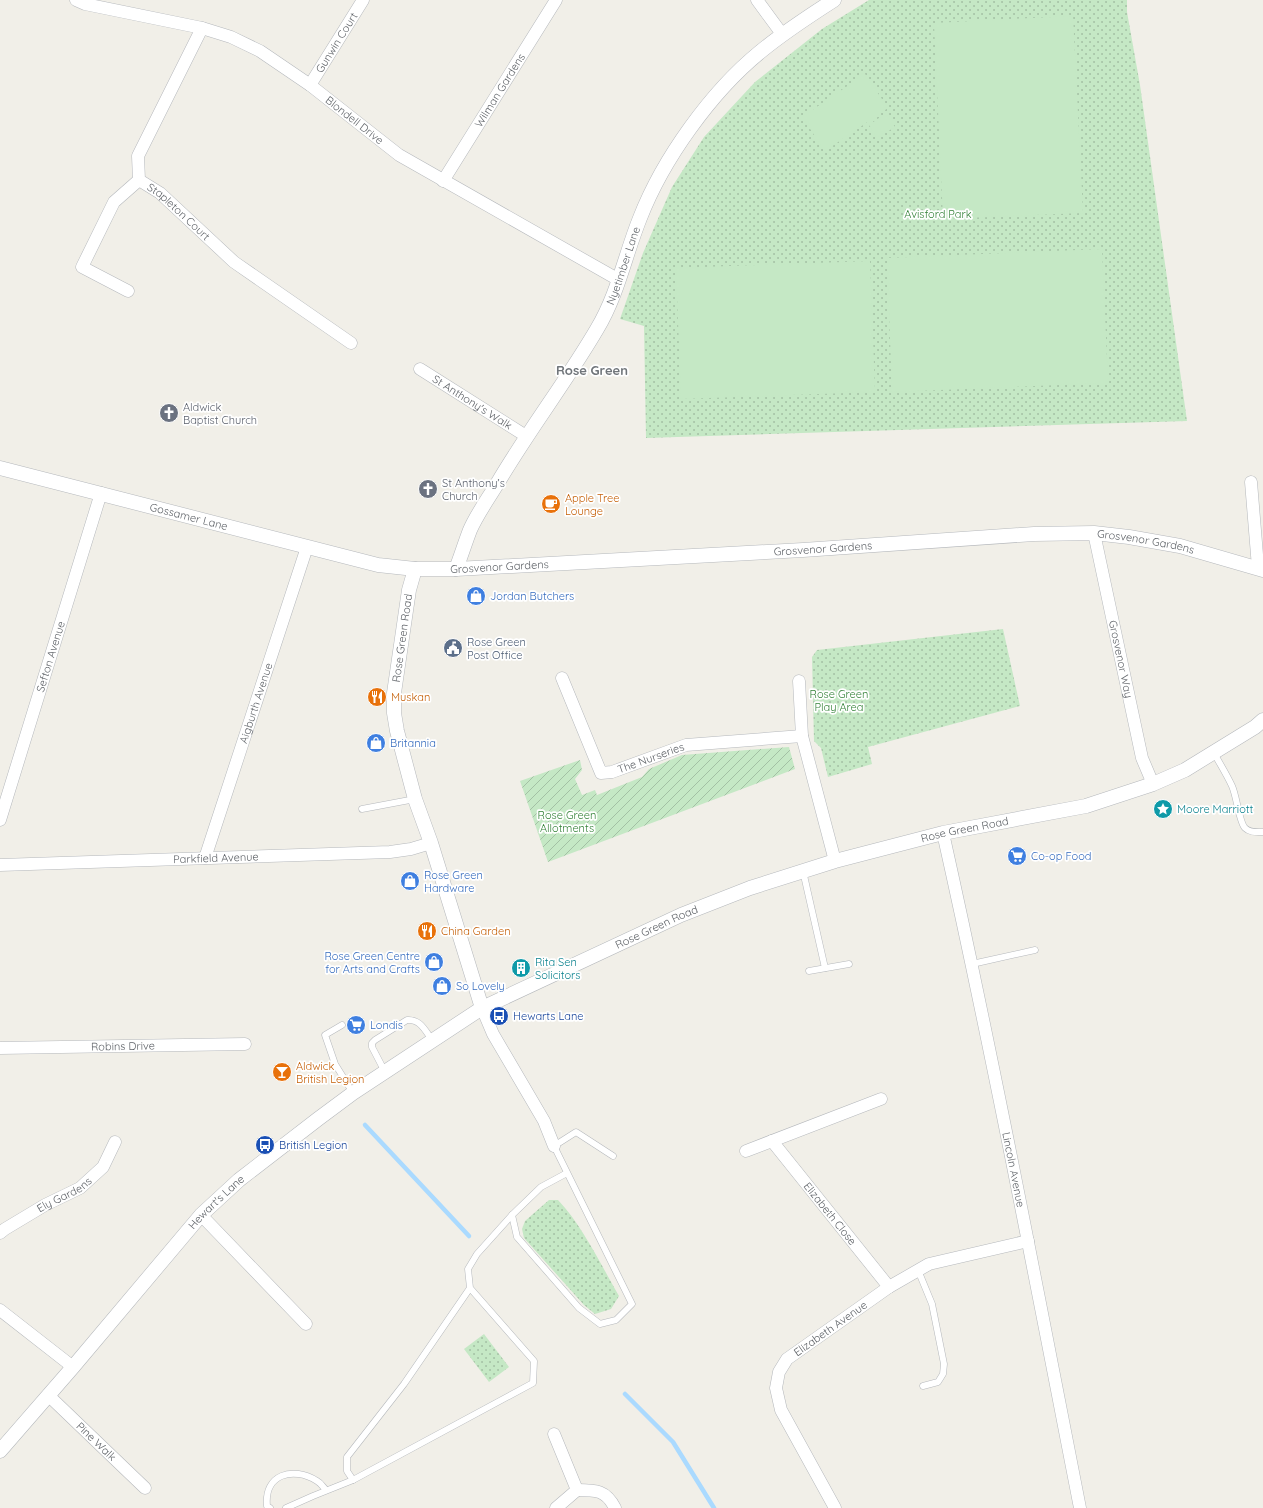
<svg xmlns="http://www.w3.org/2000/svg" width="1263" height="1508" font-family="Quicksand,sans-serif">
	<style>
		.grass { fill: url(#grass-dots) }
		.garden { fill: url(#garden-furrows) }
		.pitch { fill: #c5e8c5 }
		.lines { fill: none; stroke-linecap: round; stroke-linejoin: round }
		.stream { stroke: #aadaff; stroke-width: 4.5 }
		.service-casing { stroke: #b5b8bc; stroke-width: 7 }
		.minor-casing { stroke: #b5b8bc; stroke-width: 13 }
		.tertiary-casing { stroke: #b5b8bc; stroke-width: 15 }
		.service { stroke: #fff; stroke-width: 6 }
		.minor { stroke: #fff; stroke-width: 12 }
		.tertiary { stroke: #fff; stroke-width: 14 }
		.labels { text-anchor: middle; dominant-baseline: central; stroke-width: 3.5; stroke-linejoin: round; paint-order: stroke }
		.street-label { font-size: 11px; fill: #5f6368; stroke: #fff }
		.park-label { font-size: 11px; fill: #348238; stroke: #fff }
		.worship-label { font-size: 11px; fill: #5b616d; stroke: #fff; text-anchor: start }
		.food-label { font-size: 11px; fill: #c56008; stroke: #fff; text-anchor: start }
		.shop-label { font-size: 11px; fill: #366cbe; stroke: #fff; text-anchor: start }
		.service-label { font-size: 11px; fill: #4e5e75; stroke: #fff; text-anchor: start }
		.culture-label { font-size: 11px; fill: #0d838f; stroke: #fff; text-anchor: start }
		.transit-label { font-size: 11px; fill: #164399; stroke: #fff; text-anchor: start }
		.quarter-label { font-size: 13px; font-weight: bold; fill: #70757a; stroke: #fff }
	</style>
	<defs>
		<pattern id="grass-dots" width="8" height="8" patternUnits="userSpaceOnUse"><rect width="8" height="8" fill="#c5e8c5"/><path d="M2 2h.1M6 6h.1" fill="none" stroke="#a3c0a4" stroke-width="1.8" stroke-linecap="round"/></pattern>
		<pattern id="garden-furrows" width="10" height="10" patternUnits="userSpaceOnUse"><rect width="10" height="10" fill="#c5e8c5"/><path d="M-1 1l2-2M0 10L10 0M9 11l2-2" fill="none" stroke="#a3c0a4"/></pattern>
	</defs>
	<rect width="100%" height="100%" fill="#f1efe8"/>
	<g class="grass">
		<polygon points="869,0 1127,0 1127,12 1140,85 1187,421 646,438 644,326 620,319 643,253 672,187 704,137 755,82 822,29"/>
		<polygon points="1003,629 1020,706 868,747 872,764 828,777 821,748 814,741 812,657 817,650"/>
		<path d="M549,1200H558C582,1225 601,1265 619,1296L611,1309L595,1314L584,1305L524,1238L522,1229L525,1221Z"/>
		<polygon points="484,1334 509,1367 489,1382 464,1349"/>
	</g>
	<polygon class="garden" points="789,747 795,769 548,862 520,781 580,760 582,770 575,779 582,795 595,790 597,795 642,777 649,769 682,755"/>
	<g class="pitch">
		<polygon points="1073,16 1083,213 943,219 934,23"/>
		<polygon points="865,74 888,108 825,151 802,117"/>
		<polygon points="886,113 895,127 877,138 869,125"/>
		<polygon points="1102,249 1108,383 892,392 887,258"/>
		<polygon points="870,261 875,392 681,399 676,268"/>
	</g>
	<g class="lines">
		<g class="stream">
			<polyline points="365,1125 469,1236"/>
			<polyline points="625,1394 673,1442 714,1508"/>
		</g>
		<defs>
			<g id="service">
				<path d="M1214,753C1220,764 1227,775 1232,786C1237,797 1239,822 1245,828C1250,833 1257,832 1263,832"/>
				<polyline points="362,809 415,799"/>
				<polyline points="803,871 825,968"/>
				<polyline points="972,964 1035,950"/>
				<polyline points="809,971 849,964"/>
				<polyline points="342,1025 325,1035 335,1064 353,1093"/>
				<path d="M385,1072L372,1047V1043L375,1040L407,1020C421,1019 425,1031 433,1041"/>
				<polyline points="567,1173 541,1187 512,1215 517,1237 579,1308 600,1324 616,1320 632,1304 554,1146 576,1132 613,1156"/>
				<polyline points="918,1270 932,1304 944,1364 943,1374 938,1382 923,1386"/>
				<polyline points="470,1288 404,1384 347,1457 347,1471 353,1480 533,1383 534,1361 470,1288 468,1269 477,1254 512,1215"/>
				<path d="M270,1508L267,1506C264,1474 293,1466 317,1481C321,1483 323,1487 326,1490"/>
				<polyline points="286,1508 313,1496 353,1480"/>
			</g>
			<g id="minor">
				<path id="s1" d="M76,0L85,4L202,28L231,37L260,51L310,85L399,155L619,280"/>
				<polyline points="757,0 782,34"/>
				<path id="s2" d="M202,28L138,156L139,180L160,193L234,262L351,343"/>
				<path id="s3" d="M310,85L363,0"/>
				<path id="s4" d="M443,181L556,0"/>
				<polyline points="128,291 82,267 114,202 139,180"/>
				<path id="s5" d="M420,369L526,436"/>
				<polyline points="1251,482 1258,567"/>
				<path id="s6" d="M1094,533L1142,758L1153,784"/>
				<path id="s7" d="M562,678L601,773L612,772L686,745L802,736"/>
				<polyline points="799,681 802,736 835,861"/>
				<path id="s8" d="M0,820L101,493"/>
				<path id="s9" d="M943,833C993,1057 1036,1283 1080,1508"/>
				<path id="s10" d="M205,858L307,547"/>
				<path id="s11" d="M0,865L390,852L411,849L431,843"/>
				<polyline points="482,1008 493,1034 544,1121 554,1146"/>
				<path id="s12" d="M0,1048L245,1044"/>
				<path id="s13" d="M772,1141L889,1287"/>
				<polyline points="746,1151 881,1099"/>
				<polyline points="201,1215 306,1324"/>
				<path id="s14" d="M0,1233L5,1229L45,1205L80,1188L103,1167L115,1142"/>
				<polyline points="0,1310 73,1367"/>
				<path id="s15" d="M48,1395L145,1488"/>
				<polyline points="554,1434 577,1490"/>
				<path d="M577,1490C596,1490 606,1490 615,1508"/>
				<polyline points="556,1508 577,1490"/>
				<path id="s16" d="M835,1508L781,1410L776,1388L779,1372L787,1359L889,1287L929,1264L1028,1241"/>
			</g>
			<g id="tertiary">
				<path id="s17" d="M0,468L378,565L415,569H456L803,550L1034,534L1094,533L1129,537L1180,546L1263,570"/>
				<polyline points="415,569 409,590 394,693 394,713 397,731 415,799 431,843 482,1008"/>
				<path id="s18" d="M456,569C461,556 465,543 470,530C477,514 488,499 497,484C528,431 566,382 597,329C618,294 625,255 640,218C663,159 711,92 760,52C783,33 809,16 834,0"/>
				<path id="s19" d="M0,1451L73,1367L201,1215L239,1180L318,1119L353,1093L482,1008L681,915L750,888L835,861L943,833L1086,806L1153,784L1185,770L1255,727L1263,720"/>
			</g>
		</defs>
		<use href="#service" class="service-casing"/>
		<use href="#minor" class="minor-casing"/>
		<use href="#tertiary" class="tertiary-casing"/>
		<use href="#service" class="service"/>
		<use href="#minor" class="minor"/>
		<use href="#tertiary" class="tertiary"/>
	</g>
	<defs>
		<symbol id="church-disc" viewBox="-11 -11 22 22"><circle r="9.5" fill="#6b7280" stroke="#fff"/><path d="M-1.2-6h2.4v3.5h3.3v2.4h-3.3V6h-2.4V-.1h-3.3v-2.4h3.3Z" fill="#fff"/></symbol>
		<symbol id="cafe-disc" viewBox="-11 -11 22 22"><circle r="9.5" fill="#e8710a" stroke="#fff"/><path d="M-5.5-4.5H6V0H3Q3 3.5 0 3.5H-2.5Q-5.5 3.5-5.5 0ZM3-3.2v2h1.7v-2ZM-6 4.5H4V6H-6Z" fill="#fff"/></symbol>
		<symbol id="shop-disc" viewBox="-11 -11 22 22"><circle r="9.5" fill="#3f7fe0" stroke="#fff"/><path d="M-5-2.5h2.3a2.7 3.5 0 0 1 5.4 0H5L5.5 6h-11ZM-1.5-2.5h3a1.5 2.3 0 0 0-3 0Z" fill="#fff"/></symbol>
		<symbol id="civic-disc" viewBox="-11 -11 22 22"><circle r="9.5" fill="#5c6f8a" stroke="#fff"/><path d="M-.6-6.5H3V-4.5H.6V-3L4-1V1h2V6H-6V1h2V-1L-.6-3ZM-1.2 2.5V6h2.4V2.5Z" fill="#fff"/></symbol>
		<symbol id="restaurant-disc" viewBox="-11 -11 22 22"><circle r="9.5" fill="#e8710a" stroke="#fff"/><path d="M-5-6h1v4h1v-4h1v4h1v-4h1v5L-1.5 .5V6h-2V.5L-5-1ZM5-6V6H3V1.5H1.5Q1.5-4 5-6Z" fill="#fff"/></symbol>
		<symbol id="sight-disc" viewBox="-11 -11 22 22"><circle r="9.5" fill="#0f9aa8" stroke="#fff"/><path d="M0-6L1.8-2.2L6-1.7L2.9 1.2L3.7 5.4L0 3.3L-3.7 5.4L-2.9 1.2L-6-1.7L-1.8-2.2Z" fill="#fff"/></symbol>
		<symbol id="supermarket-disc" viewBox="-11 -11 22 22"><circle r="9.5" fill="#3f7fe0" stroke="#fff"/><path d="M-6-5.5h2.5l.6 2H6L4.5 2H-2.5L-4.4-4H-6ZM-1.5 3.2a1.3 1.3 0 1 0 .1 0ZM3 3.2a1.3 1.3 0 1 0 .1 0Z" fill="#fff"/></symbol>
		<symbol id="building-disc" viewBox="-11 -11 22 22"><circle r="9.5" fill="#0f9aa8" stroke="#fff"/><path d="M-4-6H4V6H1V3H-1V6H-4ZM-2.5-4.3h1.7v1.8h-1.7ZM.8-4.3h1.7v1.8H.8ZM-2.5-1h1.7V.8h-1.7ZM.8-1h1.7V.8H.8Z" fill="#fff"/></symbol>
		<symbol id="bus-disc" viewBox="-11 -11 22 22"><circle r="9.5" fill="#1a4fb4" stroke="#fff"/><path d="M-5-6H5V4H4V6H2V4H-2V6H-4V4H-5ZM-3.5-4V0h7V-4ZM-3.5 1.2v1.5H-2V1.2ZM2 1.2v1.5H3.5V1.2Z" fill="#fff"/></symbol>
		<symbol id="bar-disc" viewBox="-11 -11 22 22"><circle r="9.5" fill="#e8710a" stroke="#fff"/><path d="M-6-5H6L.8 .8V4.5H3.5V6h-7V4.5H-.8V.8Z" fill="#fff"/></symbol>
	</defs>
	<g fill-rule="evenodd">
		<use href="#church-disc" x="158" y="402" width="22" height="22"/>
		<use href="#church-disc" x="417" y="478" width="22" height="22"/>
		<use href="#cafe-disc" x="540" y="493" width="22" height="22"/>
		<use href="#shop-disc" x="465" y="585" width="22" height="22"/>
		<use href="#civic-disc" x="442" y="637" width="22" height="22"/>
		<use href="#restaurant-disc" x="366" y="686" width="22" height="22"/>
		<use href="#shop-disc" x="365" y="732" width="22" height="22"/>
		<use href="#sight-disc" x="1152" y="798" width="22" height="22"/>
		<use href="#supermarket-disc" x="1006" y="845" width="22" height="22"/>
		<use href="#shop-disc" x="399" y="870" width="22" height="22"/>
		<use href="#restaurant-disc" x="416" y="920" width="22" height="22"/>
		<use href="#shop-disc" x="423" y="951" width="22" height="22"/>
		<use href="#building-disc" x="510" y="957" width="22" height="22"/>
		<use href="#shop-disc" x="431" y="975" width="22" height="22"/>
		<use href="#bus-disc" x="488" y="1005" width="22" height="22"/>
		<use href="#supermarket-disc" x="345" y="1014" width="22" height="22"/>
		<use href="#bar-disc" x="271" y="1061" width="22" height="22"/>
		<use href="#bus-disc" x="254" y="1134" width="22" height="22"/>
	</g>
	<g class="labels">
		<g class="street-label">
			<text stroke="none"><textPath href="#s3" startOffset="50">Gunwin Court</textPath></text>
			<text stroke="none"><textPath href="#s4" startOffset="107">Wilman Gardens</textPath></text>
			<text stroke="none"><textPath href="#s1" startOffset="309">Blondell Drive</textPath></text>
			<text stroke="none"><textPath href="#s2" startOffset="218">Stapleton Court</textPath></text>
			<text stroke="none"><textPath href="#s18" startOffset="348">Nyetimber Lane</textPath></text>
			<text stroke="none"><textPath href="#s5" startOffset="62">St Anthony's Walk</textPath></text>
			<text stroke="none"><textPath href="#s17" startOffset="195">Gossamer Lane</textPath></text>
			<text stroke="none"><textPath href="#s17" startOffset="1160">Grosvenor Gardens</textPath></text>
			<text stroke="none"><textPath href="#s17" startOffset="836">Grosvenor Gardens</textPath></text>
			<text stroke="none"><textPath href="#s17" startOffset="512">Grosvenor Gardens</textPath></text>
			<text transform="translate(402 638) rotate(-82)">Rose Green Road</text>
			<text stroke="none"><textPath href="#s8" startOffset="171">Sefton Avenue</textPath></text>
			<text stroke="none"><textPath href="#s6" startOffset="129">Grosvenor Way</textPath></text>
			<text stroke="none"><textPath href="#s10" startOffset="163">Aigburth Avenue</textPath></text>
			<text stroke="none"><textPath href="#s7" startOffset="155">The Nurseries</textPath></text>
			<text stroke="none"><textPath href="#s19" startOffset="1176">Rose Green Road</textPath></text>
			<text stroke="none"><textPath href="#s11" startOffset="216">Parkfield Avenue</textPath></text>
			<text stroke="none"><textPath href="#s19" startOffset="852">Rose Green Road</textPath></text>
			<text stroke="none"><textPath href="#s12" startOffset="123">Robins Drive</textPath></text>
			<text stroke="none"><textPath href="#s9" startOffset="344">Lincoln Avenue</textPath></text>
			<text stroke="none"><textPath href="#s14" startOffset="75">Ely Gardens</textPath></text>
			<text stroke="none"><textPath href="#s19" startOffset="330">Hewart's Lane</textPath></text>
			<text stroke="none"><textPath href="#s13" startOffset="93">Elizabeth Close</textPath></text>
			<text stroke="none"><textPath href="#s16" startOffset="219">Elizabeth Avenue</textPath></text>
			<text stroke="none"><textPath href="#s15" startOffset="67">Pine Walk</textPath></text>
		</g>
		<g class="park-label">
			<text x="938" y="214">Avisford Park</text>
			<text x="839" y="694">Rose Green<tspan x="839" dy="13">Play Area</tspan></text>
			<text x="567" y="815">Rose Green<tspan x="567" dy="13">Allotments</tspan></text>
		</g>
		<g class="worship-label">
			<text x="183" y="407">Aldwick<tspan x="183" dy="13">Baptist Church</tspan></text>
			<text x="442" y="483">St Anthony’s<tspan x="442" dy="13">Church</tspan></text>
		</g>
		<g class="food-label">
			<text x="565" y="498">Apple Tree<tspan x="565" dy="13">Lounge</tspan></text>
			<text x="391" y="697">Muskan</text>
			<text x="441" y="931">China Garden</text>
			<text x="296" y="1066">Aldwick<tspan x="296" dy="13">British Legion</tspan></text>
		</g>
		<g class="shop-label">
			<text x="490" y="596">Jordan Butchers</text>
			<text x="390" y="743">Britannia</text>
			<text x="1031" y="856">Co-op Food</text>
			<text x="424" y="875">Rose Green<tspan x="424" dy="13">Hardware</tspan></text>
			<text x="420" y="956" text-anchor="end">Rose Green Centre<tspan x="420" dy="13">for Arts and Crafts</tspan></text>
			<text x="456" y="986">So Lovely</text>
			<text x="370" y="1025">Londis</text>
		</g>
		<g class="service-label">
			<text x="467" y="642">Rose Green<tspan x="467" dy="13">Post Office</tspan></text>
		</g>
		<g class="culture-label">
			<text x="1177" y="809">Moore Marriott</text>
			<text x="535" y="962">Rita Sen<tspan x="535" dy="13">Solicitors</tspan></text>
		</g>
		<g class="transit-label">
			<text x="513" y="1016">Hewarts Lane</text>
			<text x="279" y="1145">British Legion</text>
		</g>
		<g class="quarter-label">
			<text x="592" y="370">Rose Green</text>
		</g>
	</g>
</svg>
